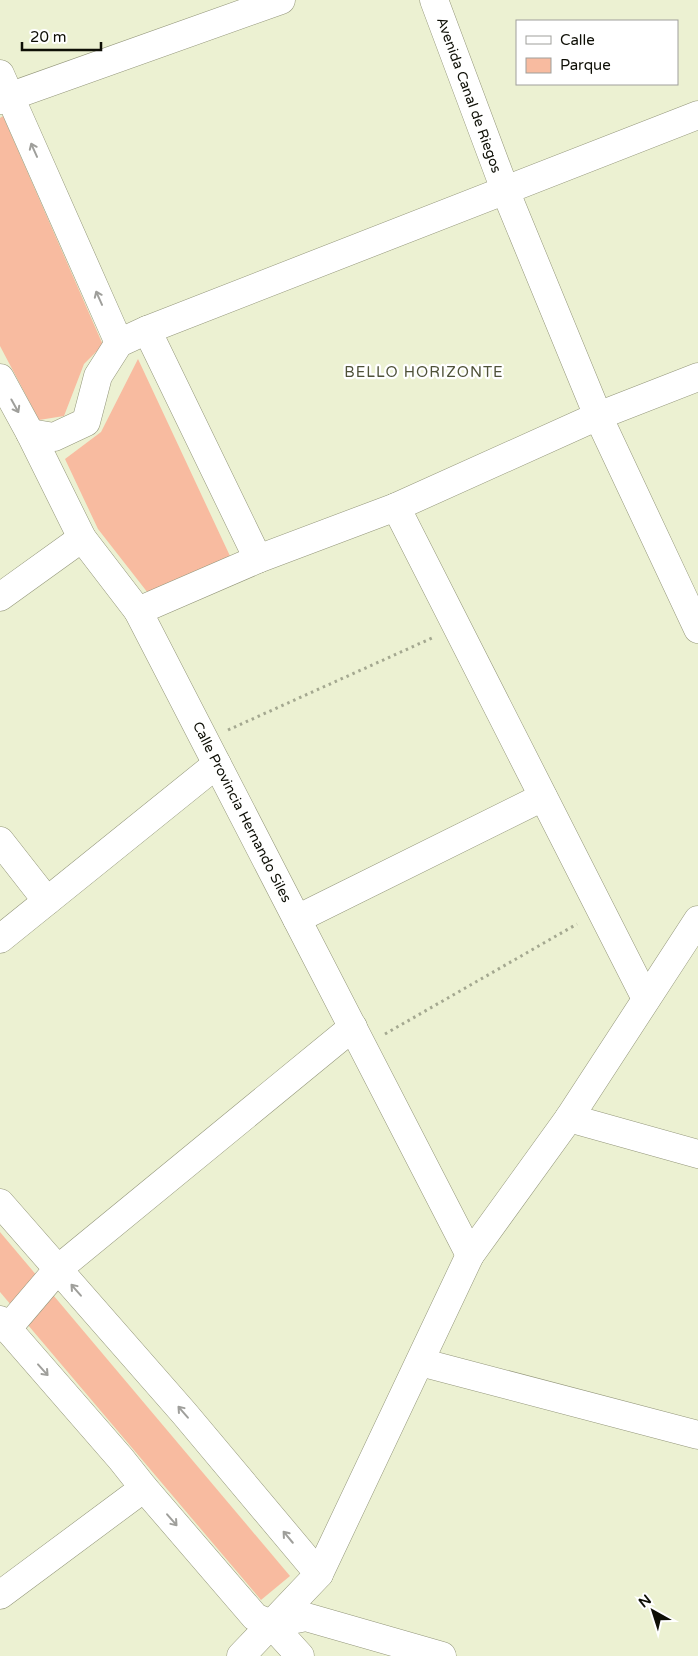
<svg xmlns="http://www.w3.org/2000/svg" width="698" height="1656" font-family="'Varela Round',sans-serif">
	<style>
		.green { fill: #f8bba0 }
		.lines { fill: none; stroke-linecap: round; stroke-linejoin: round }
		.minor-casing { stroke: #93967a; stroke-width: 29 }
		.tertiary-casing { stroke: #93967a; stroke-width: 29 }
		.path { stroke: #a4a890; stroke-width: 3; stroke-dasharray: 2.5 4; stroke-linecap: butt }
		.minor { stroke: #fff; stroke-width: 28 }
		.tertiary { stroke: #fff; stroke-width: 28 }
		.oneway { stroke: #9f9f9b }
		.labels { text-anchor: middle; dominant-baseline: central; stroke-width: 4.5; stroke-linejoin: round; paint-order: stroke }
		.street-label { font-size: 14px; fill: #0e0f06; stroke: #fff }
		.neighbourhood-label { font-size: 15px; letter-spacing: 1px; fill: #4e5138; stroke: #fff }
	</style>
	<rect width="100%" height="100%" fill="#ecf1d2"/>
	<g class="green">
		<polygon points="3,116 103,345 84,364 64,416 39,420 0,346 0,118"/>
		<polygon points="138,359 230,556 148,593 98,529 65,459 101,432"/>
		<polygon points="0,1232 290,1576 261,1600 0,1292"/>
	</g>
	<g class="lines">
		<defs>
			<g id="minor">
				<polyline points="0,74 119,343"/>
				<polyline points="0,100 281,0"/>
				<polyline points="147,330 258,559"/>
				<polyline points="0,378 30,433 82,538 138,611 470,1255"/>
				<polyline points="30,433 54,437 86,422 98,376 119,343 147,330 698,115"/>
				<polyline points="396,507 646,999"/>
				<polyline points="0,597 82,538"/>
				<polyline points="138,611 258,559 396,507 598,416 698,377"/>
				<polyline points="0,841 47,901"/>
				<polyline points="297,919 543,797"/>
				<polyline points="0,939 217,764"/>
				<polyline points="569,1118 698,1154"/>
				<polyline points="0,1203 184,1413 319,1574"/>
				<polyline points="0,1320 121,1459 144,1488 255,1617 271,1624 300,1656"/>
				<polyline points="7,1329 58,1269 353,1027"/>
				<polyline points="420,1362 698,1435"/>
				<polyline points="0,1595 144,1488"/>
				<polyline points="271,1624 306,1617 442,1656"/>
				<polyline points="241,1656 319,1574 470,1255 569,1118 698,920"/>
			</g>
			<polyline id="tertiary" points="434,0 505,190 598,416 698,629"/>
		</defs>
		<use href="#minor" class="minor-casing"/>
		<use href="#tertiary" class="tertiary-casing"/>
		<g class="path">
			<polyline points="228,730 432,638"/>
			<polyline points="385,1034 577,924"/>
		</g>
		<use href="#minor" class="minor"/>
		<use href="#tertiary" class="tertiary"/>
	</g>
	<defs><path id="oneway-shaft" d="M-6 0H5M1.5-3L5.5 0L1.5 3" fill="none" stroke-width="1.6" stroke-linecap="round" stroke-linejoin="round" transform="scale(1.25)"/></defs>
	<g class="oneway">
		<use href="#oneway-shaft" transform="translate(34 150) rotate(-114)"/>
		<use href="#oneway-shaft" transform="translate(99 298) rotate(-114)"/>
		<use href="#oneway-shaft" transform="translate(15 406) rotate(61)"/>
		<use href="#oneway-shaft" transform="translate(76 1290) rotate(-131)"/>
		<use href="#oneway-shaft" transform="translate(43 1370) rotate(48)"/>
		<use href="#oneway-shaft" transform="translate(183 1412) rotate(-131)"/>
		<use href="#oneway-shaft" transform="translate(172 1520) rotate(49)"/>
		<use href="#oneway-shaft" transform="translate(288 1537) rotate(-130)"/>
	</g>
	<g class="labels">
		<g class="street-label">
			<text transform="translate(469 95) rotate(70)">Avenida Canal de Riegos</text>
			<text transform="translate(242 812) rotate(63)">Calle Provincia Hernando Siles</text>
		</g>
		<g class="neighbourhood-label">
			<text x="424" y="372">BELLO HORIZONTE</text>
		</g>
	</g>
	<rect x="516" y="20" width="162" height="65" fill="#ffffff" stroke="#9f9f9b"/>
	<rect x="526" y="36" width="25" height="8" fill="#ffffff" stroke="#9f9f9b"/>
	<text x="560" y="45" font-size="15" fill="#0e0f06">Calle</text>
	<rect x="526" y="58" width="25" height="15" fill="#f8bba0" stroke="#9f9f9b"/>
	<text x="560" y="70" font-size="15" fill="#0e0f06">Parque</text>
	<g transform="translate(653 1611) rotate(321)" stroke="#ffffff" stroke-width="4" paint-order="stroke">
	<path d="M0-4L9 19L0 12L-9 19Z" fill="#0e0f06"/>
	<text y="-8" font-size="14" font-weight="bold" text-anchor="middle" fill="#0e0f06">N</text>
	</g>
	<path d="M22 42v8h79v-8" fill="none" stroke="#0e0f06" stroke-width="2.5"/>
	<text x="30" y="42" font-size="15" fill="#0e0f06" stroke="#ffffff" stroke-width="4" paint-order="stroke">20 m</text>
</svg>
